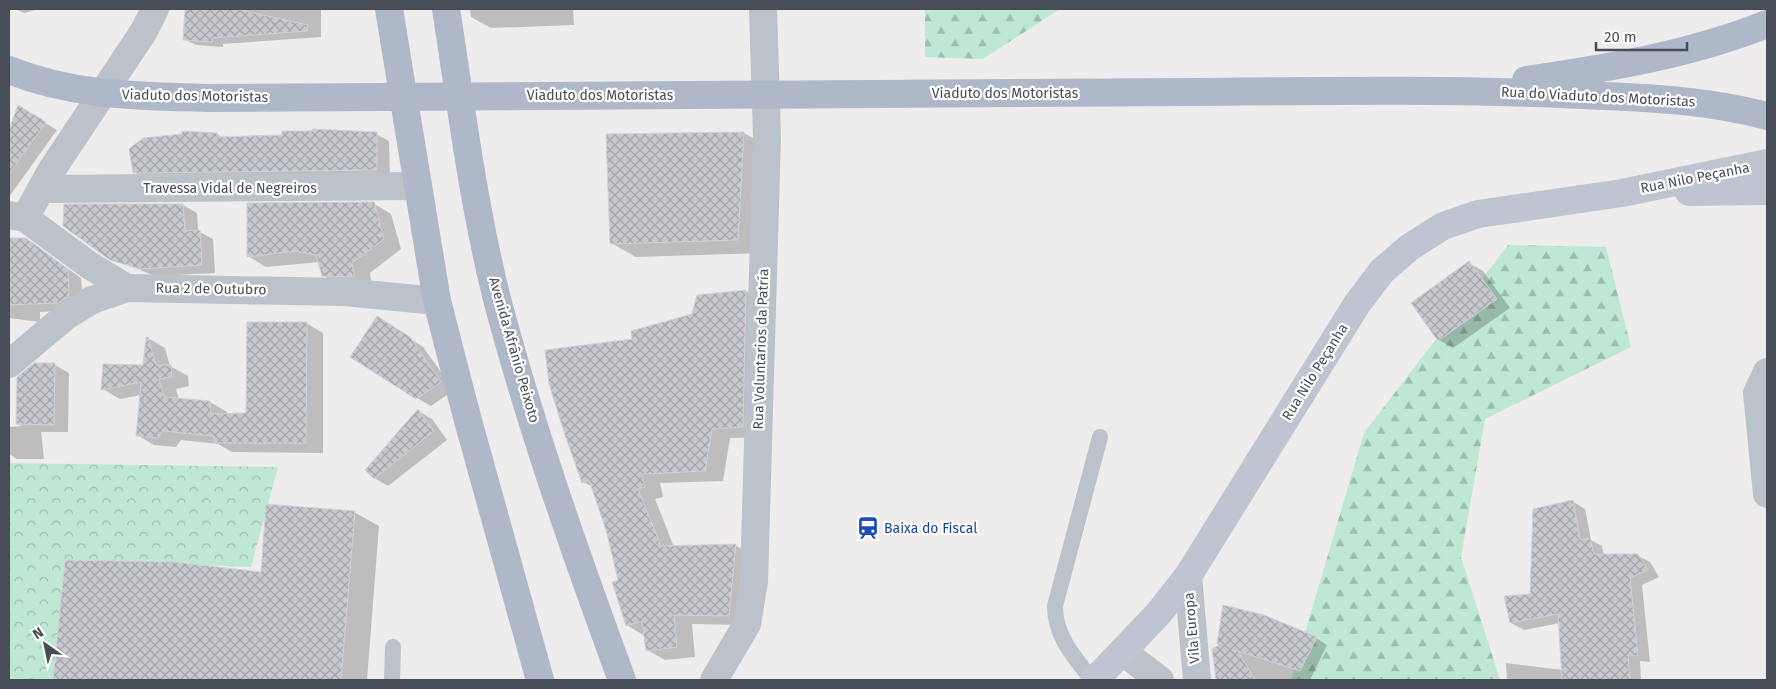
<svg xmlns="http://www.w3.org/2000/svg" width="1776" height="689" font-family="'Fira Sans',sans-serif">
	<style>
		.forest { fill: url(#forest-firs) }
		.park { fill: url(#park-crowns) }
		.shadow { fill: #0003 }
		.building { fill: url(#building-cross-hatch); stroke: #d0d2d7 }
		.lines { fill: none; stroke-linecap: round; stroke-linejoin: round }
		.lane { stroke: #bcc2c9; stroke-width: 16 }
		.street { stroke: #bcc2c9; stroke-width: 28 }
		.secondary { stroke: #bec5d1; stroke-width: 28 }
		.primary { stroke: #aeb8c8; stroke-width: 28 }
		.primary-bridge { stroke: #aeb8c8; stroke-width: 28 }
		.labels { text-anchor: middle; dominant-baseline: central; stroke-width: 4.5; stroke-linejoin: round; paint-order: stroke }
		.street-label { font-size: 14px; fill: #474d57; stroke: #fff }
		.transit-label { font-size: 14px; fill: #164399; stroke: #fff; text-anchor: start }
	</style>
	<defs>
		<pattern id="forest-firs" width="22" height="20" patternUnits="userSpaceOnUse" patternTransform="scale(1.25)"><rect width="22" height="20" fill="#bee8d3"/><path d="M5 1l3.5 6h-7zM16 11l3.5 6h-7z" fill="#9cbeae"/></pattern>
		<pattern id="park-crowns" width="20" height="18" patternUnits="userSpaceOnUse" patternTransform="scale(1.25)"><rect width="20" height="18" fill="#bee8d3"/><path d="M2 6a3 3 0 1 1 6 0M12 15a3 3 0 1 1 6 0" fill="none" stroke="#9cbeae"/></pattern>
		<pattern id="building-cross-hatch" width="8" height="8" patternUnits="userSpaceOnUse" patternTransform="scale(1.25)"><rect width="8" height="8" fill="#c7c8ce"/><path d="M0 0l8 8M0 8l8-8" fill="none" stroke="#a3a5aa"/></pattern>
	</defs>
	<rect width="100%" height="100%" fill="#eeecec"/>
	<g class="forest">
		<polygon points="925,9 1060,9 983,59 925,57"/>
		<polygon points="1508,245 1606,247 1631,347 1485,419 1461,557 1500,680 1291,680 1364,433"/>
	</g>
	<polygon class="park" points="9,463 278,467 251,567 66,560 53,680 9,680"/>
	<g class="shadow">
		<polygon points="15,9 39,9 24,13"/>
		<polygon points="186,9 327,9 321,9 321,37 223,44 223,47 196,45 184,39"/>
		<polygon points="470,9 573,9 574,25 491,28 471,17"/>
		<polygon points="19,107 57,130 9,197 9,133"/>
		<polygon points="744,133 769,147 762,253 636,257 611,243 608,135"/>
		<polygon points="217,134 223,138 376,134 389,141 390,177 147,180 134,172"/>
		<polygon points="373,203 391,214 401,249 370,273 372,287 341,286 323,275 319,262 266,267 248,256"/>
		<polygon points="183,205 197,213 198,231 213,239 215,273 155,276 113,259"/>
		<polygon points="26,239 81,278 83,304 72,310 40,312 40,322 9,318 9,240"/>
		<polygon points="1469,263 1483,271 1510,308 1453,348 1439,340"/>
		<polygon points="746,291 764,302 761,437 730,438 723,481 660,483 663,497 655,499 674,547 735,545 753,556 747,625 692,624 695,657 665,660 647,650 645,636 627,625 608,530 593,487 583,482 633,340"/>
		<polygon points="306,323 323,333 323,453 232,452 218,444 181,440 176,447 154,445 137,435 141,395 120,399 103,389 144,366 148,338 165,348 170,366 188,376 189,386 176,389 179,400 210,402 227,412 227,415 248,414"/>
		<polygon points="391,326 423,347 454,390 431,406 417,398"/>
		<polygon points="55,365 69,373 68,432 41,432 44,459 17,459 9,454 9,427 22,426 17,424"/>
		<polygon points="418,411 432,419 447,440 388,486 374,478"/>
		<polygon points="1572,501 1585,509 1591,540 1602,546 1604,555 1637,555 1650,562 1659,577 1642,585 1650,662 1640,661 1641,680 1507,680 1506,663 1563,670 1560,623 1524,630 1511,623 1531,595"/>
		<polygon points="354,512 379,526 367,680 54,680 66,561 262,574"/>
		<polygon points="1224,607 1316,638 1327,645 1310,680 1217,680 1213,649 1218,647"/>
	</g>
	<g class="building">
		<polygon points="185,9 236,9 308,25 307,31 212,38 212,42 183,40"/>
		<polygon points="18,105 46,122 9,174 9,130"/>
		<polygon points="312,129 377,132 377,170 133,173 129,149 143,138 182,134 182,131 217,133 217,137 282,135 282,131 313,131"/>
		<polygon points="744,132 738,240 610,244 606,134"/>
		<polygon points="374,202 384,239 352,263 355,277 322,276 316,255 295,251 247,257 247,203"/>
		<polygon points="64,204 183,204 185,231 200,230 202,265 140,269 110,260 63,226"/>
		<polygon points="9,238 26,238 68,269 69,296 58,303 9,305"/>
		<polygon points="1469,261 1497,299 1438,341 1411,303"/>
		<polygon points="746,290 743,427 712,429 705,471 642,474 645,487 638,489 661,546 736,544 729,616 674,615 677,647 646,651 642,621 626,626 612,582 618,580 606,530 589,480 582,483 565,435 549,384 545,350 632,339 631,331 692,314 697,295"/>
		<polygon points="377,316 410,337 441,382 416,399 350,357"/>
		<polygon points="247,322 307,322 306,443 214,443 214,436 163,431 158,438 136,436 141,382 101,390 103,364 143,365 146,337 148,337 156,365 171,365 172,377 159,379 164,397 210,401 211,414 246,413"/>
		<polygon points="34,363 55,363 54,425 16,424 17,377"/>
		<polygon points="418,409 434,431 374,479 365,470"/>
		<polygon points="1573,500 1580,540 1590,538 1594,554 1638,554 1648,570 1630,578 1638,656 1628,655 1630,680 1562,680 1558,614 1510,623 1504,596 1530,594 1533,509"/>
		<polygon points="266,504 355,511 341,680 53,680 65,560 175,562 261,572"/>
		<polygon points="1223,605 1264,615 1317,637 1300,671 1238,651 1255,680 1216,680 1212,649 1219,645 1217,644"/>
	</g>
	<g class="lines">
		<g class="lane">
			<polyline points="392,680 393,647"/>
			<path d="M1092,680C1074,656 1055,637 1055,606L1100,437"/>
		</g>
		<g class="street">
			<polyline points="41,189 418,186"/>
			<polyline points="9,215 25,218 89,265 127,288"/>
			<polyline points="25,218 51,171 144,31 155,9"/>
			<polyline points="9,364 66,316 92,300 127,288 344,292 437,301"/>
			<polyline points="1767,372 1757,393 1767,494"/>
			<polyline points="1188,576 1197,680"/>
			<polyline points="1123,652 1160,680"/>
			<polyline points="714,680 747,624 754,581 767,137 763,9"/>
		</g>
		<g class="secondary">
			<polyline points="1689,192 1767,191"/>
			<polyline points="1095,680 1158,614 1188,576 1357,304 1382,271 1410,247 1443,226 1478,214 1622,193 1767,163"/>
		</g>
		<g class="primary">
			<polyline points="389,9 437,301 467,417 540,680"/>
			<path d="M446,9C461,105 473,204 497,299C531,428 576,555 622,680"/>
			<path d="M1526,80C1608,68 1689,55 1767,24"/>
			<path d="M1194,92C1316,91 1438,89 1561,94C1630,97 1700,98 1767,116"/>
		</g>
		<path class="primary-bridge" d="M9,70C74,96 138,96 207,98L1194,92"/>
	</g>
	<defs>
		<symbol id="station-bare" viewBox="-9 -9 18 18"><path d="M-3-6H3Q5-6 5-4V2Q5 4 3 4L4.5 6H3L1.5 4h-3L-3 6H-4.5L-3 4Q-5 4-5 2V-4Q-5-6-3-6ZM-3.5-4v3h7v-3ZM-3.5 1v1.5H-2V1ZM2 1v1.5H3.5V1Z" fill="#1a4fb4" stroke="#fff" stroke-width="2.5" paint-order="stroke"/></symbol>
	</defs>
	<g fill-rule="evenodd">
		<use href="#station-bare" x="852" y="512" width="32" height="32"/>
	</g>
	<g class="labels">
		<g class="street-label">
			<text x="1005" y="93">Viaduto dos Motoristas</text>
			<text x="600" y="95">Viaduto dos Motoristas</text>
			<text transform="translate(195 96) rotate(1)">Viaduto dos Motoristas</text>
			<text transform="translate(1598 97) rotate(3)">Rua do Viaduto dos Motoristas</text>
			<text transform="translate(1695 178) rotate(-11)">Rua Nilo Peçanha</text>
			<text x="230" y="188">Travessa Vidal de Negreiros</text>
			<text transform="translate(211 289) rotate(1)">Rua 2 de Outubro</text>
			<text transform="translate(761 349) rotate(-88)">Rua Voluntarios da Patría</text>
			<text transform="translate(514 350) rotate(74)">Avenida Afrânio Peixoto</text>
			<text transform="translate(1315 372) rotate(-58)">Rua Nilo Peçanha</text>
			<text transform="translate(1192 628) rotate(-95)">Vila Europa</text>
		</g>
		<g class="transit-label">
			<text x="884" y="528">Baixa do Fiscal</text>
		</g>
	</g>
	<rect width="1776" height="689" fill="none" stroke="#474d57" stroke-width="20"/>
	<g transform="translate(45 644) rotate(327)" stroke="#ffffff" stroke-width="4" paint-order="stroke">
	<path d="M0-4L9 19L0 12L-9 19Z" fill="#474d57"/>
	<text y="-8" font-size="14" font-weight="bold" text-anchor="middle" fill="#474d57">N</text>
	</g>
	<path d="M1596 42v8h91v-8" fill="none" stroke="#474d57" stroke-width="2.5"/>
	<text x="1604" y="42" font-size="15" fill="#474d57" stroke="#ffffff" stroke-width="4" paint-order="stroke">20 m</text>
</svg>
